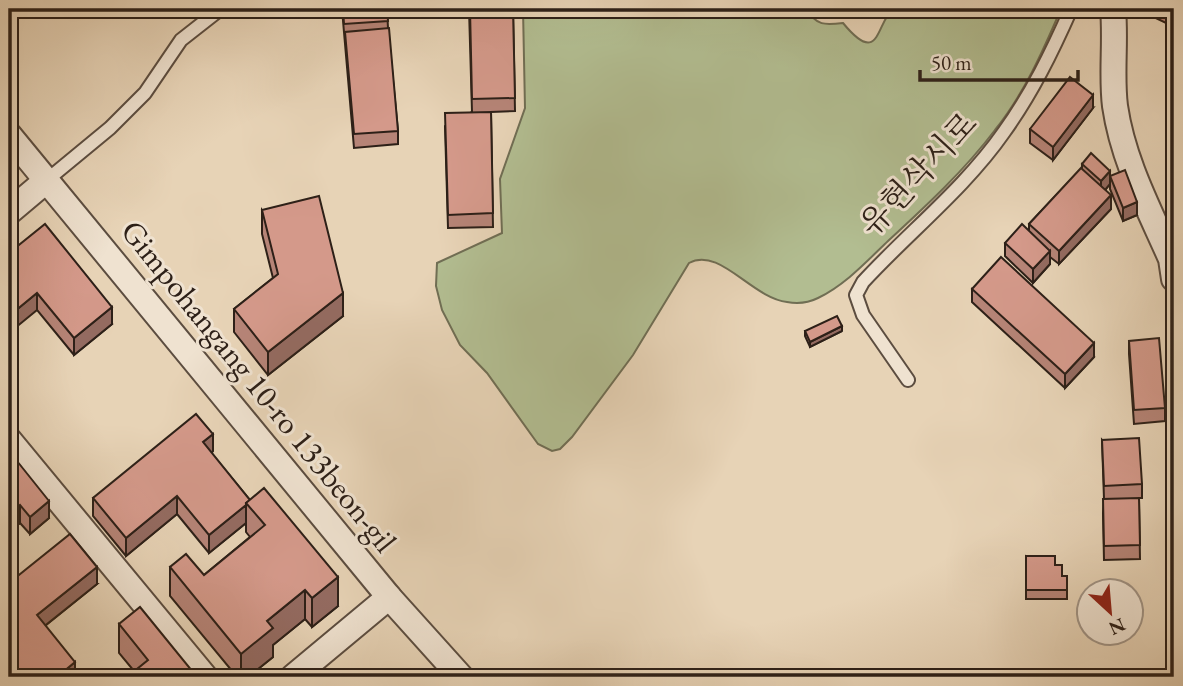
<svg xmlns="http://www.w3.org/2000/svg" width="1183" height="686" font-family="'EB Garamond','Noto Serif KR',serif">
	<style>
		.green { fill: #b2bd91; stroke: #706e54; stroke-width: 2 }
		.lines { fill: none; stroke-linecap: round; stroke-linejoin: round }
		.lane-casing { stroke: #5c4d40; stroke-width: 16 }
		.street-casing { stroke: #5c4d40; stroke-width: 28 }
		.lane { stroke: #efe2d0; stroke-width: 12 }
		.street { stroke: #efe2d0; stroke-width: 24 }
		.wall { fill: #b68477; stroke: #2d2018; stroke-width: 2 }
		.shaded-wall { fill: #946b61; stroke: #2d2018; stroke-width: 2 }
		.building { fill: #d4998a; stroke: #2d2018; stroke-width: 2 }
		.labels { text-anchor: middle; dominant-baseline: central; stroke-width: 6; stroke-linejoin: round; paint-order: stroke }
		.street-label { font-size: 32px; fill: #2d2018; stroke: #efe2d0 }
	</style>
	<rect width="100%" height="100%" fill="#e7d3b6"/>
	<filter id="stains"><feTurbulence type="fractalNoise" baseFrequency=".00286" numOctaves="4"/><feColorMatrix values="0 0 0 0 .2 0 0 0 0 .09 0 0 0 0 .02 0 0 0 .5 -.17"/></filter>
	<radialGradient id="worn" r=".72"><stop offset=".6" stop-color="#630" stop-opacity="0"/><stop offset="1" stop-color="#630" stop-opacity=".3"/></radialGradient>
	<path class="green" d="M523,9H807C816,26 825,25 843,23C880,68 876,23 893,9H1061C1043,51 1024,94 995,130C964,171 926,206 888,241C866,262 845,285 818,298C808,303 797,304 787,302C752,298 719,246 689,263L633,355L572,437L560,449L552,451L538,444L487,373L460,345L442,310L436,286L437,263L502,233L500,179L525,108Z"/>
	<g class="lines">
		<defs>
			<g id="lane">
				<polyline points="47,180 110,128 145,93 181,40 218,11"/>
				<path d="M908,380L863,315L856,295L863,282C909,232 965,188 1004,132C1032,93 1052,52 1071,9"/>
			</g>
			<g id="street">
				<path d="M1113,9C1116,41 1111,75 1115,106C1123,161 1149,209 1171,259L1174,279"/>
				<polyline points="9,135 389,597 461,677"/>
				<polyline points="9,212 47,180"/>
				<polyline points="9,440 205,677"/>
				<polyline points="293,677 389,597"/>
			</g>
		</defs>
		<use href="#lane" class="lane-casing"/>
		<use href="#street" class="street-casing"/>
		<use href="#lane" class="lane"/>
		<use href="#street" class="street"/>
	</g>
	<g class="wall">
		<polygon points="342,9 387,9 388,28 398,131 398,144 354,148"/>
		<polygon points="469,9 513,9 515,111 491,112 493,227 448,228 445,126 472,112"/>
		<polygon points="1137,9 1174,9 1174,11 1168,24"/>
		<polygon points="1093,108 1053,160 1030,143 1030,129"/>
		<polygon points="1082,164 1110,176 1137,215 1123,221 1110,189 1110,184 1105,190 1111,209 1059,264 1050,257 1050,264 1033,283 1005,256 1005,243 1029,231 1029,224 1082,168"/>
		<polygon points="262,210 343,316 268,375 234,332 234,309 273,278 262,234"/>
		<polygon points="9,253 112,324 74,355 37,310"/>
		<polygon points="972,289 1094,357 1065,388 972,302"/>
		<polygon points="805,331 842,331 810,347 805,336"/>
		<polygon points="1129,341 1165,408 1165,421 1134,424 1129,354"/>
		<polygon points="1102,440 1142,484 1142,498 1139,498 1140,559 1104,560 1103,513 1104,499"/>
		<polygon points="9,451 49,518 30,534 20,523 9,532"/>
		<polygon points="213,451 211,453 338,606 312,627 305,619 273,645 273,657 248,677 237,677 170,596 170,567 204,575 250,537 246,532 246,523 209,553 177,514 126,556 93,516 93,498"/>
		<polygon points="1026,556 1055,565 1062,576 1067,576 1067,599 1026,599"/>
		<polygon points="9,583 97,584 45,626 75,677 9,676"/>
		<polygon points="119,624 197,677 134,671 119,653"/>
	</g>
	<g class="shaded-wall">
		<polygon points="1168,9 1174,9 1174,11 1168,24"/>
		<polygon points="1093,95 1093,108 1053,160 1053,147"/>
		<polygon points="1110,171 1110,184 1101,195 1101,181"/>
		<polygon points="1111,195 1111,209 1059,264 1059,251"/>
		<polygon points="1137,202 1137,215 1123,221 1123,208"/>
		<polygon points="1050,251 1050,264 1033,283 1033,269"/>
		<polygon points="37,293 37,310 9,333 9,316"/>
		<polygon points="343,293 343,316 268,375 268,352"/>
		<polygon points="112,307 112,324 74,355 74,338"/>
		<polygon points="842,326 842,331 810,347 810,342"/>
		<polygon points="1094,343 1094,357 1065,388 1065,374"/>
		<polygon points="213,434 213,451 203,460 203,442"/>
		<polygon points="177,496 177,514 126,556 126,538"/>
		<polygon points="49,501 49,518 30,534 30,517"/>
		<polygon points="20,505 20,523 9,532 9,515"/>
		<polygon points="246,505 246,523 209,553 209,535"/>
		<polygon points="97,567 97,584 37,632 37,615"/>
		<polygon points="338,577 338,606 312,627 312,598"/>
		<polygon points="305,590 305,619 273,645 273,657 248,677 241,677 241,654 267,621"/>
		<polygon points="75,662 75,677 57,677"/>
	</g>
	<g class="building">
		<polygon points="343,9 387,9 388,21 344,24"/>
		<polygon points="470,9 513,9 515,98 472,99"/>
		<polygon points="389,28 398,131 354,134 345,32"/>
		<polygon points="1070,77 1093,95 1053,147 1030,129"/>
		<polygon points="491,112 493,213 448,215 445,113"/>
		<polygon points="1091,153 1110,171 1101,181 1082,164"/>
		<polygon points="1081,168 1111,195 1059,251 1029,224"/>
		<polygon points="1125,170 1137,202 1123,208 1110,176"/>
		<polygon points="319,196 343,293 268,352 234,309 278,274 262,210"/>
		<polygon points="45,224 112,307 74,338 37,293 9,316 9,253"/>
		<polygon points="1022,224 1050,251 1033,269 1005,243"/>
		<polygon points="1001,257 1094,343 1065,374 972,289"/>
		<polygon points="837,316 842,326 810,342 805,331"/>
		<polygon points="1159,338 1165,408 1134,410 1129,341"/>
		<polygon points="196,414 213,434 203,442 250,500 246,503 246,505 209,535 177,496 126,538 93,498"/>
		<polygon points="1139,438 1142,484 1104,486 1102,440"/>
		<polygon points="9,451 49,501 30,517 20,505 9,515"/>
		<polygon points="264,488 338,577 312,598 305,590 267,621 273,628 241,654 170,567 186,554 204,575 265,525 246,503"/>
		<polygon points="1139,498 1140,545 1104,546 1103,499"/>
		<polygon points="70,534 97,567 37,615 75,662 57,677 56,675 52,677 23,677 9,659 9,583"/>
		<polygon points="1026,556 1055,556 1055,565 1062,565 1062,576 1067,576 1067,590 1026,590"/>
		<polygon points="140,607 197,677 127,677 148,660 119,624"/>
	</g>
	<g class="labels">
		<g class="street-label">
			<text transform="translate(918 174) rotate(-47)">유현삭시로</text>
			<text transform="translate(259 386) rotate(51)">Gimpohangang 10-ro 133beon-gil</text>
		</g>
	</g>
	<rect width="1183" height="686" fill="none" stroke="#e7d3b6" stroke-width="35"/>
	<rect x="10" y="10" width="1162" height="665" fill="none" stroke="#2d2018" stroke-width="3.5"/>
	<rect x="18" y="18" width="1148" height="651" fill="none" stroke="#2d2018" stroke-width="2"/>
	<g transform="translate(1110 612) rotate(154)"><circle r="33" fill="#efe2d0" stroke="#a19486" stroke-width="2"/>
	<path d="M0-5L12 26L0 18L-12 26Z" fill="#8f2418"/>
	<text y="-10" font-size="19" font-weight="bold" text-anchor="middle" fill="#2d2018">N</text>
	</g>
	<path d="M920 70v10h158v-10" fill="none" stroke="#2d2018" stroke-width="3.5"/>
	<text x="931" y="70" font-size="21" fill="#2d2018" stroke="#efe2d0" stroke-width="5" paint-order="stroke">50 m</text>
	<rect width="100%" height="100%" filter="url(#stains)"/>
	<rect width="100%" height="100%" fill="url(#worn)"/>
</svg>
